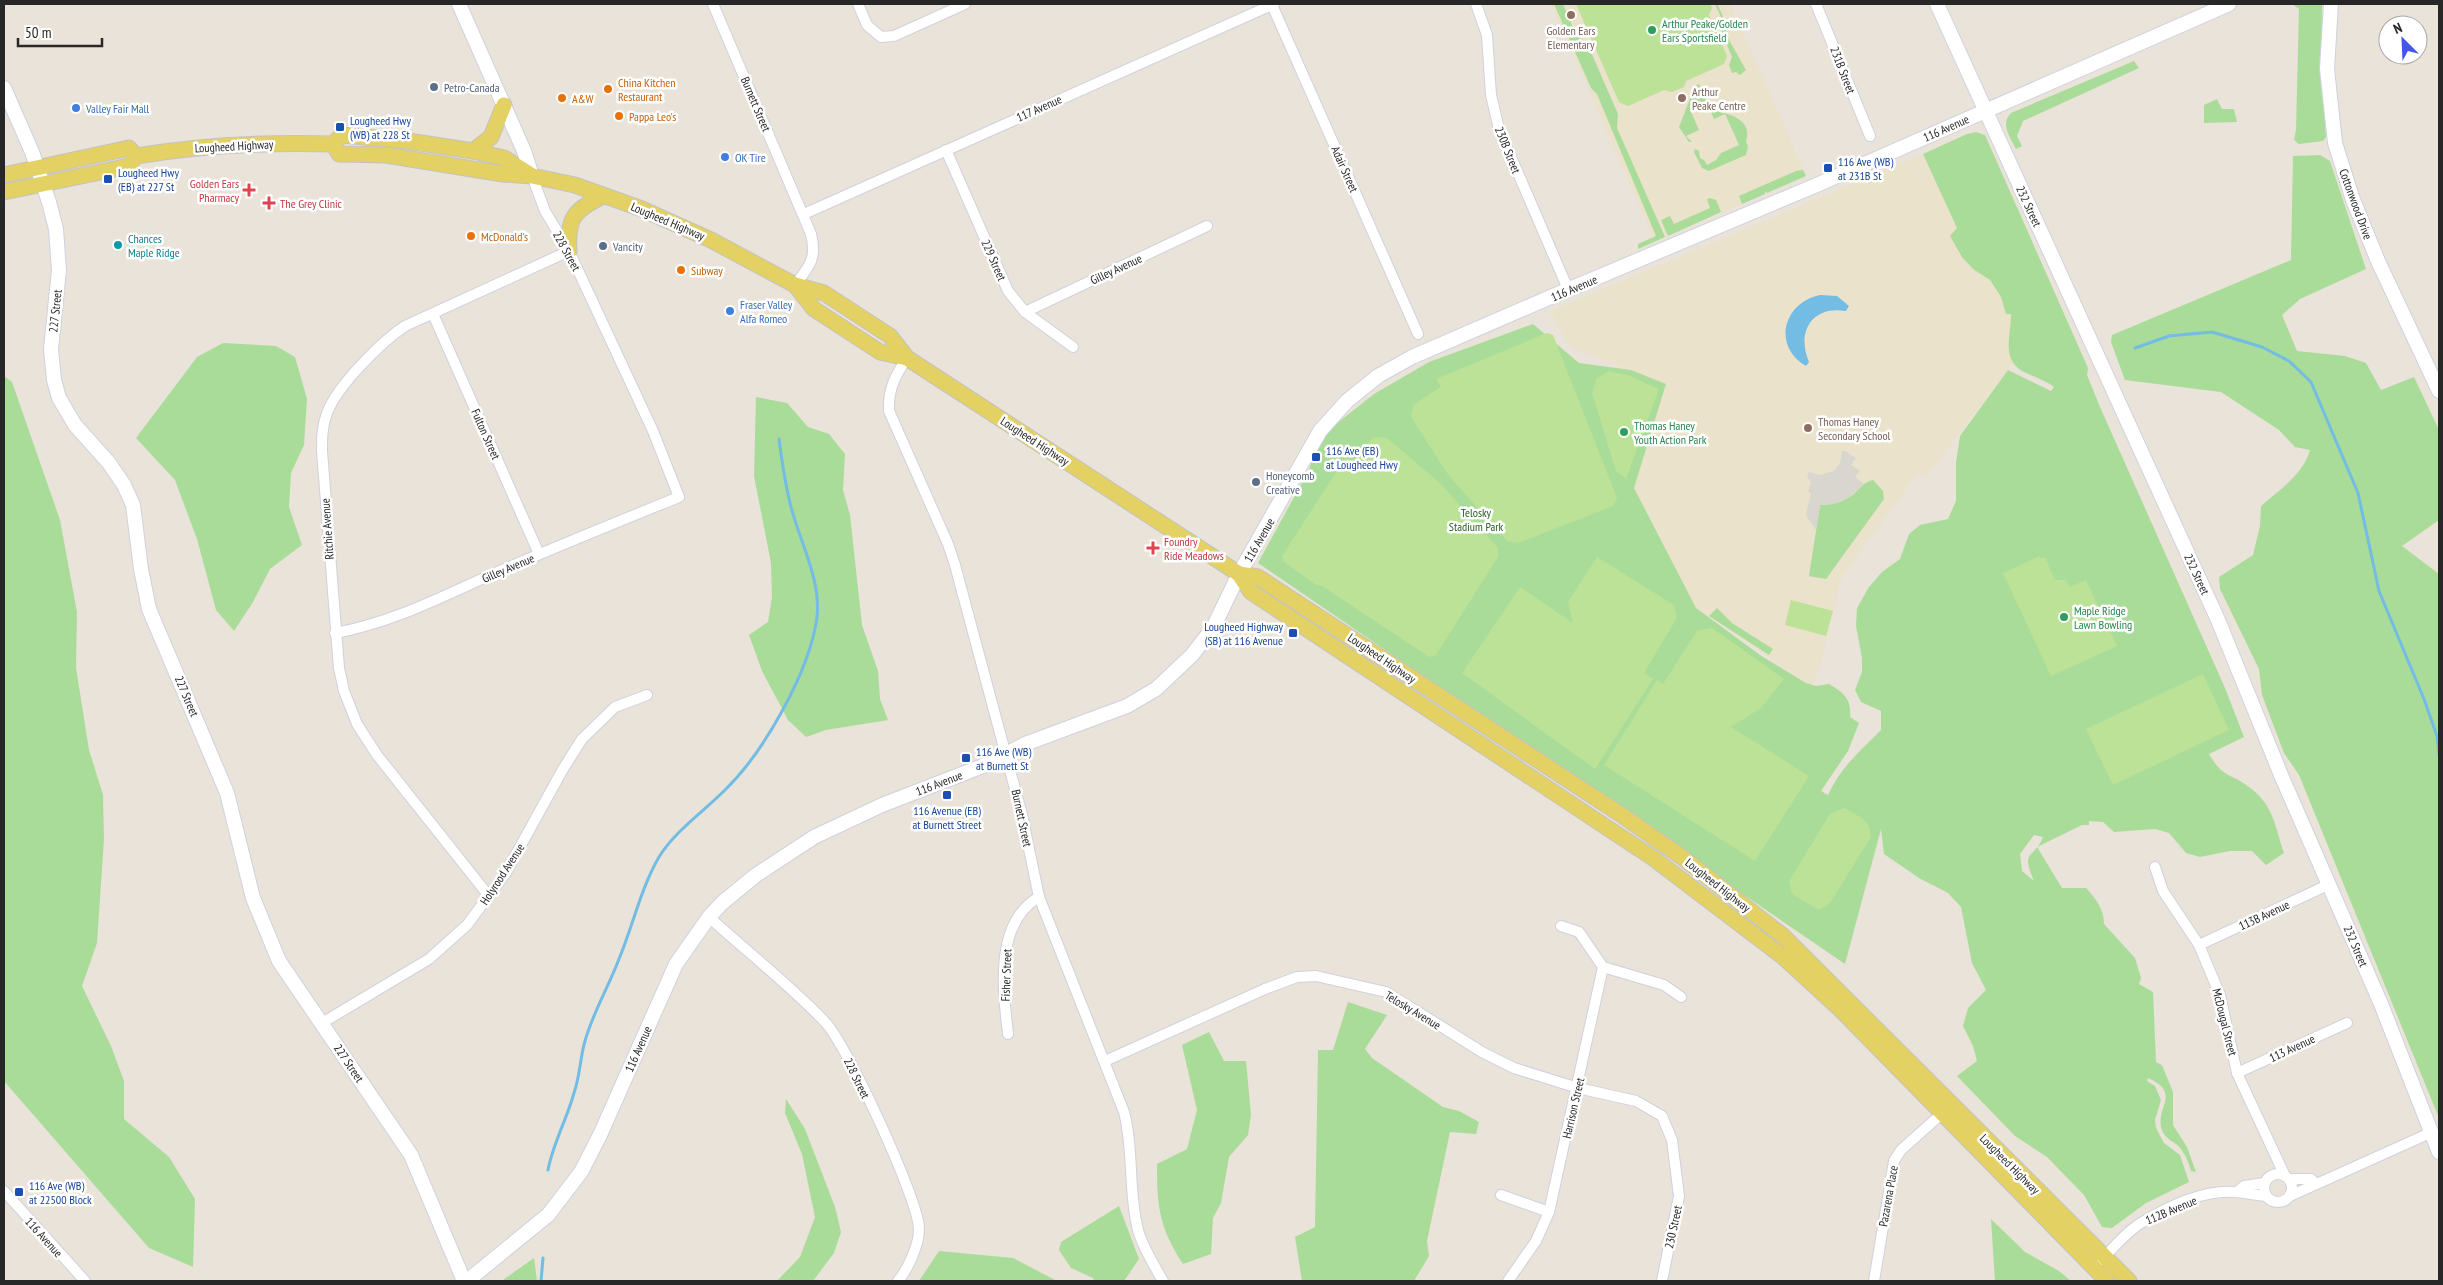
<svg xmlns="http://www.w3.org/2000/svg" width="2443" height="1285" font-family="'PT Sans Narrow',sans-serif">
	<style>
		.education { fill: #eae2ca }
		.green { fill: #aadc99; fill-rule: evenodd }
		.pitch { fill: #bbe296 }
		.plaza { fill: #d9d6d0 }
		.water { fill: #73bce4 }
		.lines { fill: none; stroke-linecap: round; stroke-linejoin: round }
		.stream { stroke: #73bce4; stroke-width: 3 }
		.street-casing { stroke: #cfd1df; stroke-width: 12 }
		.secondary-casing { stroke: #cfd1df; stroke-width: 16 }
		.primary-casing { stroke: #c3c3c3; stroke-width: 17 }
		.street { stroke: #fff; stroke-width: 10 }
		.secondary { stroke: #fff; stroke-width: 14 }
		.primary { stroke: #e4d163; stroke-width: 15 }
		.education-dot { fill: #8d6e63; stroke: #fff; stroke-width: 2 }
		.leisure-dot { fill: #2e9e5b; stroke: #fff; stroke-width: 2 }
		.service-dot { fill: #5c6f8a; stroke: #fff; stroke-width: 2 }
		.food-dot { fill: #e8710a; stroke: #fff; stroke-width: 2 }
		.shop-dot { fill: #3f7fe0; stroke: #fff; stroke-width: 2 }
		.transit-dot { fill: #1a4fb4; stroke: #fff; stroke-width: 2 }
		.health-dot { fill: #e0444e; stroke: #fff; stroke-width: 2 }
		.culture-dot { fill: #0f9aa8; stroke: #fff; stroke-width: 2 }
		.labels { text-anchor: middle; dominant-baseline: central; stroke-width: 5; stroke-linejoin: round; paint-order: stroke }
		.leisure-label { font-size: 12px; fill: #27864d; stroke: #fff; text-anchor: start }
		.education-label { font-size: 12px; fill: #785e54; stroke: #fff; text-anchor: start }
		.street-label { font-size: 12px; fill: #272727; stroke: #fff }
		.food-label { font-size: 12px; fill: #c56008; stroke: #fff; text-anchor: start }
		.service-label { font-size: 12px; fill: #4e5e75; stroke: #fff; text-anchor: start }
		.shop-label { font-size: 12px; fill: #366cbe; stroke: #fff; text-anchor: start }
		.transit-label { font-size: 12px; fill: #164399; stroke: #fff; text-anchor: start }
		.health-label { font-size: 12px; fill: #be3a42; stroke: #fff; text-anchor: start }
		.culture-label { font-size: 12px; fill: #0d838f; stroke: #fff; text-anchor: start }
		.park-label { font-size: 12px; fill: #265d1e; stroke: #fff }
	</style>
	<rect width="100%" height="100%" fill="#e9e3d9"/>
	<g class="education">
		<polygon points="1551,4 1730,4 1806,176 1655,241"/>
		<polygon points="1957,140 2064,322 2014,362 1926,477 1918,472 1841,578 1820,667 1812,686 1696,608 1634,488 1666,384 1575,349 1567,342 1551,311"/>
	</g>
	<g class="green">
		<polygon points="1554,4 1563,4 1576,35 1587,43 1618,114 1617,128 1665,237 1638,249 1638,244 1656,236 1597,94 1591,88"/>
		<polygon points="1715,4 1717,4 1722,14 1729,40 1746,70 1740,75 1736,72 1732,73 1729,65 1732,57 1719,25 1721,17"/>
		<polygon points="2292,4 2322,4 2321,75 2326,137 2323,141 2299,144 2294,140 2296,130 2299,9"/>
		<path d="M2134,61L2139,68L2023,121L2017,136L2022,146L2016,149C2010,137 2000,124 2011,113Z"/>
		<polygon points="1699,84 1708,104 1691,112 1699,130 1686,136 1692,142 1689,142 1679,127 1695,86"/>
		<polygon points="2217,99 2222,109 2234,109 2237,122 2204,123 2204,105"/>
		<path d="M1714,111C1731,114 1753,120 1746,142L1748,146L1746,155L1709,171L1702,168L1694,152L1695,149L1699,151L1700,158L1704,160L1707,165L1716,160L1721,153L1739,145L1725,114L1714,119L1711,112Z"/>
		<path d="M1976,132L1985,135L2088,368L2087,375L2100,407L2225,688L2244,737L2209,754C2224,779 2229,772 2249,787C2274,805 2275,827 2284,853L2266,865L2252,851H2230L2200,857L2186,853L2169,833L2155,829L2114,832L2103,822L2089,821V825H2082L2037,847L2062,888H2086C2096,899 2104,909 2104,924L2135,958L2141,978L2139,984L2153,992L2156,1062L2162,1065L2173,1092V1125L2187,1147L2196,1172L2191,1171C2189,1163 2186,1156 2181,1149C2175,1141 2164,1140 2161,1127C2157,1105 2181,1093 2148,1078L2147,1081L2155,1086L2161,1100L2155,1120L2156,1128L2164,1143L2180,1155L2189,1182L2146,1203L2112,1228L2102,1227L2084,1195L2047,1157L2015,1136L1957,1076L1977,1061L1973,1046L1963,1026L1968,1008L1986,990L1972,963L1961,907L1948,893L1919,878L1884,854L1881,829L1845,964L1258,563L1309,470L1314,454L1331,428L1374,394L1429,362L1533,324L1579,363L1631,370L1666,384L1634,488L1696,608L1760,655L1806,683L1816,686L1829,684C1843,692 1852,699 1850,717L1859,723L1848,751L1821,791L1828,795C1840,768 1861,750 1881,730V711L1861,702L1855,690L1862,672V658L1856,626L1857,608L1869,587L1882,572L1900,559L1909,534L1920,525L1948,519L1956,501V463L1960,436L2008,370L2051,391L2054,387C2046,381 2035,377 2026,373C2000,361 2011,337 2011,314H2006L2001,297L1990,280L1973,269L1962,257L1950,236L1957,228L1923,154L1967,134ZM2034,835L2043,837C2034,860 2020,849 2034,881L2022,871L2020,854Z"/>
		<path d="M2320,155L2330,161L2366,269L2300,299L2282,315L2297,351L2345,356L2366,363L2381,390L2414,377L2439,430V520L2402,546L2439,574V1118L2299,775L2284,753L2262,695L2259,669L2220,589L2219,577L2253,555L2260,526L2261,506C2279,490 2303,475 2310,450L2295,447L2279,430L2221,392L2125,380L2111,342L2112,335L2291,260L2293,156Z"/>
		<polygon points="1803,170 1806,176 1767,193 1765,191 1765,194 1742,204 1739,196 1796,171"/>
		<polygon points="1710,198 1716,200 1721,212 1668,236 1661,220 1670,216 1674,224 1710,208 1707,199"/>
		<polygon points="223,343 276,346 295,357 307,399 304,445 291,473 289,507 302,545 270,569 253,602 234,631 216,610 197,539 175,480 136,438 197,357"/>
		<polygon points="4,376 12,382 60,520 77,612 76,668 89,750 103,795 104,839 97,943 82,986 111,1046 124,1081 124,1119 169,1157 195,1199 193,1267 149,1248 4,1081"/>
		<polygon points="756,397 787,403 808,427 829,434 845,454 843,490 850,515 862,625 878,671 880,699 888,720 826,730 806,737 788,720 762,671 749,635 768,622 772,597 771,563 754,476"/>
		<path d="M1873,480L1883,491L1884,499L1826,579L1809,576L1820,505C1832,505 1844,502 1854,494C1860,488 1864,482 1873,480Z"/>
		<polygon points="1717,608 1732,623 1773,649 1769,655 1709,616"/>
		<polygon points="1348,1002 1387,1015 1365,1049 1372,1058 1443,1107 1459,1111 1479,1122 1476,1134 1450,1132 1427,1241 1429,1256 1414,1281 1302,1281 1295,1237 1315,1227 1318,1050 1333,1050"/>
		<path d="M1209,1032L1224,1061H1246L1251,1115L1248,1135L1229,1157L1221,1203L1213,1218L1211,1254L1183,1264C1159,1227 1157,1207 1157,1164L1187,1149L1197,1110L1182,1045Z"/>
		<polygon points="786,1099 805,1129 835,1207 841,1232 834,1253 813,1281 777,1281 800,1257 815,1217 802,1154 785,1113"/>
		<polygon points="1119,1206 1139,1259 1124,1281 1094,1281 1093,1278 1071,1268 1059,1250 1061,1242"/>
		<polygon points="1991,1219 2025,1252 2059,1271 2071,1281 1995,1281"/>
		<polygon points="939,1251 1013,1258 1057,1281 919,1281"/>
		<polygon points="534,1258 537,1281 502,1281 503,1280"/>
	</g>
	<g class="pitch">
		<polygon points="1576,4 1710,4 1712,8 1709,15 1727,56 1724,64 1686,81 1684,87 1672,92 1664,90 1628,106 1619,102"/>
		<polygon points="1547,333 1553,335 1617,498 1613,506 1518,543 1507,541 1449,476 1411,417 1413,405 1441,387 1436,379"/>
		<polygon points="1609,371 1630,376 1659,389 1626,479 1616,471 1592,393 1597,378"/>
		<polygon points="1374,437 1387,438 1441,484 1498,548 1498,557 1436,655 1429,657 1322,586 1316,585 1284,562 1282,556 1346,457 1352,461"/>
		<polygon points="2040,556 2041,559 2045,557 2055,580 2066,580 2070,587 2086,580 2117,646 2051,676 2003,573"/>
		<polygon points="1597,557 1674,605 1677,618 1644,673 1653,679 1595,769 1462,673 1520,587 1573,623 1568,602"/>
		<polygon points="1791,600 1833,611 1826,636 1785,625"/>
		<polygon points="1712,628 1784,679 1761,708 1731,727 1809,776 1755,861 1604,765 1657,680 1663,684 1697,631"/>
		<polygon points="2203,674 2229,730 2113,785 2086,729"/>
		<path d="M1844,808C1858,816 1870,819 1871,837L1830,903L1819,910L1792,894L1789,881L1830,814Z"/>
	</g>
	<polygon class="plaza" points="1842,451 1845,451 1856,458 1851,465 1860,471 1855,477 1864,484 1848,498 1832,504 1820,505 1816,529 1815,529 1806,515 1811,493 1808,492 1811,482 1807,477 1809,472 1820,475 1834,471 1840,463"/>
	<path class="water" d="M1820,295L1837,296L1849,306L1846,311C1812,305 1796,332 1809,362L1806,366C1772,346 1783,303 1820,295Z"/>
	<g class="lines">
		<g class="stream">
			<polyline points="2135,348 2169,336 2212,332 2262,347 2289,361 2311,382 2358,493 2379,591 2424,699 2437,736 2439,754"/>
			<path d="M548,1170C553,1143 567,1119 574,1093C580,1076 580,1058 585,1041C593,1012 609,986 619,959C633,925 641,888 659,857C675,831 703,812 725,790C764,752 810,671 817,617C821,579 800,542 791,507C785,484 782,462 779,439"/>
			<polyline points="541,1281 543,1258"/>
		</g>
		<defs>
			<g id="street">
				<path d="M713,4L811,234C817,258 810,266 795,285"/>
				<polyline points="858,4 867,25 881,37 894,36 965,4"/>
				<polyline points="1476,4 1487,35 1491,95 1499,129 1568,289"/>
				<polyline points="1816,4 1870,136"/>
				<polyline points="1272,5 1418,334"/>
				<polyline points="946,150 1008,291 1025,312 1073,347"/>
				<polyline points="804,214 1274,4"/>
				<polyline points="1025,312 1207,226"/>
				<polyline points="433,314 539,554"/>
				<path d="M907,358C895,376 888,389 889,411L948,544L955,565L1022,815L1039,897L1124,1112C1134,1150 1128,1191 1138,1230C1143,1248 1154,1265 1163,1281"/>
				<path d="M335,633C392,623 443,596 495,573C556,547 617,522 679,497L653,431L569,251L545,211L532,176"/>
				<polyline points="2155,867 2163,891 2199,945 2220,995 2237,1073 2285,1176"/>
				<path d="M489,896L377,755L357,724L344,691L339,668L322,451C322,438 322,426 327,413C337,386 381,342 405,326L569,251"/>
				<path d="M709,917C746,951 790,985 825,1022C846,1043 919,1200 919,1229C919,1245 908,1269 898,1281"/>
				<polyline points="2199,945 2330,884"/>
				<polyline points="1603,967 1664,985 1681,997"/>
				<polyline points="322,1023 429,959 467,925 505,874 563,769 582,739 615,707 647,695"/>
				<path d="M1008,1034C1003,990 994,923 1039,897"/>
				<polyline points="1105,1061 1265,989 1297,977 1316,976 1386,992 1482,1052 1514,1068 1578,1088 1636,1101 1662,1116 1672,1140 1679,1196 1662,1281"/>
				<polyline points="2237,1073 2347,1023"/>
				<circle cx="2278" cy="1188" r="14"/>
				<polyline points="2289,1179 2311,1179 2315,1183"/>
				<polyline points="4,1191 85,1281"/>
				<polyline points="2237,1192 2244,1186 2265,1183"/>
				<polyline points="1501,1195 1549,1212"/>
				<polyline points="2290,1196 2430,1133"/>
				<path d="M2102,1260C2113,1248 2126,1232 2141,1223C2167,1207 2204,1189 2236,1192C2246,1193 2256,1195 2266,1196"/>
				<polyline points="1508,1281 1536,1241 1549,1212 1603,967 1579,932 1561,926"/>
				<polyline points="1874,1281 1894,1161 1901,1150 1947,1109"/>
			</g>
			<g id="secondary">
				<polyline points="459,4 524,151 532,176"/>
				<polyline points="1937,4 2218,620 2281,775 2381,1004 2439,1152"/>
				<polyline points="2331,4 2327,69 2335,143 2353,200 2378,261 2439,391"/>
				<polyline points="4,88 32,152 49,202 56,229 59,270 51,349 54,380 59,398 75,425 109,463 124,485 133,505 141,569 149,609 227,793 253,898 279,961 411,1155 464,1281"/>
				<polyline points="467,1281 548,1215 581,1172 600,1135 676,964 709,917 722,903 756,875 814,837 882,805 988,764 1025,744 1127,706 1156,689 1192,655 1213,628 1239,574 1320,431 1347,401 1378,376 1412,357 1553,296 1819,184 2229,4"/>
			</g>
			<g id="primary">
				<polyline points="333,144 339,154 386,155 503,174 532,176 575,185 642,209 711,240 795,285 824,293 890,336 907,358 1227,566 1239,574 1251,592 1653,858 1782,956 1840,1009 2107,1281"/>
				<polyline points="473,151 491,137 504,105"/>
				<polyline points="4,175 129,148 136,156"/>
				<path d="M4,192L129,166L136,156C202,145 267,142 333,144L342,135L408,141L473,151L504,158L531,175"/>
				<path d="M569,251C567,218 574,210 603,196"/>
				<polyline points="795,285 814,309 880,352 907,358"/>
				<polyline points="1239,574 1258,577 1623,816 1683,858 1783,936 2129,1281"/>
			</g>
		</defs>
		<use href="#street" class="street-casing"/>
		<use href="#secondary" class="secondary-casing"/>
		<use href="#primary" class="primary-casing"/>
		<use href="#street" class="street"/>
		<use href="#secondary" class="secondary"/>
		<use href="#primary" class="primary"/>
	</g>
	<g class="education-dot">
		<circle cx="1571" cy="15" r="5"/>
		<circle cx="1682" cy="98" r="5"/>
		<circle cx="1808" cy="428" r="5"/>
	</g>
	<g class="leisure-dot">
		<circle cx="1652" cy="30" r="5"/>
		<circle cx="1624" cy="432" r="5"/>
		<circle cx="2064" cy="617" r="5"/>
	</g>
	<g class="service-dot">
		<circle cx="434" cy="87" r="5"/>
		<circle cx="603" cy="246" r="5"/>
		<circle cx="1256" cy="482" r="5"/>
	</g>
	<g class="food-dot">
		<circle cx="608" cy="89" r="5"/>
		<circle cx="562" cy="98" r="5"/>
		<circle cx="619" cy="116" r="5"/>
		<circle cx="471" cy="236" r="5"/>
		<circle cx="681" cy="270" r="5"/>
	</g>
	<g class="shop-dot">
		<circle cx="76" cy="108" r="5"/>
		<circle cx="725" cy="157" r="5"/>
		<circle cx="730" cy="311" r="5"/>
	</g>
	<g class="transit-dot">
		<rect x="335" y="122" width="10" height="10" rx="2.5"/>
		<rect x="1823" y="163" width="10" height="10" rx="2.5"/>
		<rect x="103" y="174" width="10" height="10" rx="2.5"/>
		<rect x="1311" y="452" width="10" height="10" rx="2.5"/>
		<rect x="1288" y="628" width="10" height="10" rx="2.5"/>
		<rect x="961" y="753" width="10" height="10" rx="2.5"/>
		<rect x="942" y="790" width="10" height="10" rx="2.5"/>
		<rect x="14" y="1187" width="10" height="10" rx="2.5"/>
	</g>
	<g class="health-dot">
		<path d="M246.5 182.5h5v5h5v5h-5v5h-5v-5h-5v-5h5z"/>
		<path d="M266.5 195.5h5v5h5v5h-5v5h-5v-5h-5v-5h5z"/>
		<path d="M1150.5 540.5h5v5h5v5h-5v5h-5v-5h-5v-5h5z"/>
	</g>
	<circle class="culture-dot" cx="118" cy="245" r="5"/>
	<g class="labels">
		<g class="leisure-label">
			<text x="1662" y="23">Arthur Peake/Golden<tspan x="1662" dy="14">Ears Sportsfield</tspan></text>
			<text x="1634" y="425">Thomas Haney<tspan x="1634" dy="14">Youth Action Park</tspan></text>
			<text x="2074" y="610">Maple Ridge<tspan x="2074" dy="14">Lawn Bowling</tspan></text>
		</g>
		<g class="education-label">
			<text x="1571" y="30" text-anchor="middle">Golden Ears<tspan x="1571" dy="14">Elementary</tspan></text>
			<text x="1692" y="91">Arthur<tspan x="1692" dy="14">Peake Centre</tspan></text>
			<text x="1818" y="421">Thomas Haney<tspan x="1818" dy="14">Secondary School</tspan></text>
		</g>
		<g class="street-label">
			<text transform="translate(1843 70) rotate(69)">231B Street</text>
			<text transform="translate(756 104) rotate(67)">Burnett Street</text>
			<text transform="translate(1039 108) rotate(-24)">117 Avenue</text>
			<text transform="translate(1946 128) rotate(-24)">116 Avenue</text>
			<text transform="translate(234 146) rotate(-3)">Lougheed Highway</text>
			<text transform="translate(1508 150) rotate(68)">230B Street</text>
			<text transform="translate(1345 169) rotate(66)">Adair Street</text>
			<text transform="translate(2356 204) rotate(70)">Cottonwood Drive</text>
			<text transform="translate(2029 206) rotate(65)">232 Street</text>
			<text transform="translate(668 221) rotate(23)">Lougheed Highway</text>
			<text transform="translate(567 251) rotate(61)">228 Street</text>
			<text transform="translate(994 260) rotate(66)">229 Street</text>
			<text transform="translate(1116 269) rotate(-25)">Gilley Avenue</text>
			<text transform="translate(1574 288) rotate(-23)">116 Avenue</text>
			<text transform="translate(55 311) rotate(-84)">227 Street</text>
			<text transform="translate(486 434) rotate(66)">Fulton Street</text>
			<text transform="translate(1035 441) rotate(33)">Lougheed Highway</text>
			<text transform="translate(327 529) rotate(-94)">Ritchie Avenue</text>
			<text transform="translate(1259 540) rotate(-60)">116 Avenue</text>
			<text transform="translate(508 568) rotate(-23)">Gilley Avenue</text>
			<text transform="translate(2197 574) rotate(65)">232 Street</text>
			<text transform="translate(1382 658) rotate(34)">Lougheed Highway</text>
			<text transform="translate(187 696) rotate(67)">227 Street</text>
			<text transform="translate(939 783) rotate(-21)">116 Avenue</text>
			<text transform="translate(1022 818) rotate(78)">Burnett Street</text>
			<text transform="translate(502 874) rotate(-57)">Holyrood Avenue</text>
			<text transform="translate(1718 885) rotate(38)">Lougheed Highway</text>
			<text transform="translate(2264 915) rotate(-25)">113B Avenue</text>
			<text transform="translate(2356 946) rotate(67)">232 Street</text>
			<text transform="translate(1006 975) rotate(-88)">Fisher Street</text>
			<text transform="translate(1413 1010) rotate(31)">Telosky Avenue</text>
			<text transform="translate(2225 1022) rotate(76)">McDougal Street</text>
			<text transform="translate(2292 1048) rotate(-25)">113 Avenue</text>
			<text transform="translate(638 1049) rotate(-66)">116 Avenue</text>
			<text transform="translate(349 1063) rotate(56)">227 Street</text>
			<text transform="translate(857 1078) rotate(64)">228 Street</text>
			<text transform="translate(1573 1108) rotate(-77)">Harrison Street</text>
			<text transform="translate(2010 1164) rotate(45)">Lougheed Highway</text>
			<text transform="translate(1888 1196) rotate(-80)">Pazarena Place</text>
			<text transform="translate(2171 1210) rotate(-23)">112B Avenue</text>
			<text transform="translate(1673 1227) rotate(-78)">230 Street</text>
			<text transform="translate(44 1237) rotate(48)">116 Avenue</text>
		</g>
		<g class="food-label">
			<text x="618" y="82">China Kitchen<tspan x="618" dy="14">Restaurant</tspan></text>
			<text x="572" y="98">A&amp;W</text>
			<text x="629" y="116">Pappa Leo's</text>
			<text x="481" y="236">McDonald's</text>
			<text x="691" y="270">Subway</text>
		</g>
		<g class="service-label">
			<text x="444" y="87">Petro-Canada</text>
			<text x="613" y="246">Vancity</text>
			<text x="1266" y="475">Honeycomb<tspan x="1266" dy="14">Creative</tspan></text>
		</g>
		<g class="shop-label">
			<text x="86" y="108">Valley Fair Mall</text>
			<text x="735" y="157">OK Tire</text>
			<text x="740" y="304">Fraser Valley<tspan x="740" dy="14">Alfa Romeo</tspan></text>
		</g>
		<g class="transit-label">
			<text x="350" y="120">Lougheed Hwy<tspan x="350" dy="14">(WB) at 228 St</tspan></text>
			<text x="1838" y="161">116 Ave (WB)<tspan x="1838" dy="14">at 231B St</tspan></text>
			<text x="118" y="172">Lougheed Hwy<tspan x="118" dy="14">(EB) at 227 St</tspan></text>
			<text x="1326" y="450">116 Ave (EB)<tspan x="1326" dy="14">at Lougheed Hwy</tspan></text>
			<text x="1283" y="626" text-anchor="end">Lougheed Highway<tspan x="1283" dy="14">(SB) at 116 Avenue</tspan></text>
			<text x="976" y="751">116 Ave (WB)<tspan x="976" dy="14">at Burnett St</tspan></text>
			<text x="947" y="810" text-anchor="middle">116 Avenue (EB)<tspan x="947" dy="14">at Burnett Street</tspan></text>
			<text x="29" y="1185">116 Ave (WB)<tspan x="29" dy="14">at 22500 Block</tspan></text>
		</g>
		<g class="health-label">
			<text x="239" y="183" text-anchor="end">Golden Ears<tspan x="239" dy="14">Pharmacy</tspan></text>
			<text x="280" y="203">The Grey Clinic</text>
			<text x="1164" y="541">Foundry<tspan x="1164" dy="14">Ride Meadows</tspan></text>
		</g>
		<g class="culture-label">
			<text x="128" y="238">Chances<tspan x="128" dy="14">Maple Ridge</tspan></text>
		</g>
		<g class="park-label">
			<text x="1476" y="512">Telosky<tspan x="1476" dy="14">Stadium Park</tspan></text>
		</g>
	</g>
	<rect width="2443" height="1285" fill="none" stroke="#272727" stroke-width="10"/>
	<g transform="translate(2403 40) rotate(336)"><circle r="24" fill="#ffffff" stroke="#a9a9a9"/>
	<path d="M0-4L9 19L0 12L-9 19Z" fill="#4455eb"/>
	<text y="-8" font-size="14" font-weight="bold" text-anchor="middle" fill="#272727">N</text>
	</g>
	<path d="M18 38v8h84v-8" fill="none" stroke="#272727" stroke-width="2.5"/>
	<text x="25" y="38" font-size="15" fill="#272727" stroke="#ffffff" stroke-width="4" paint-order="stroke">50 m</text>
</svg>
